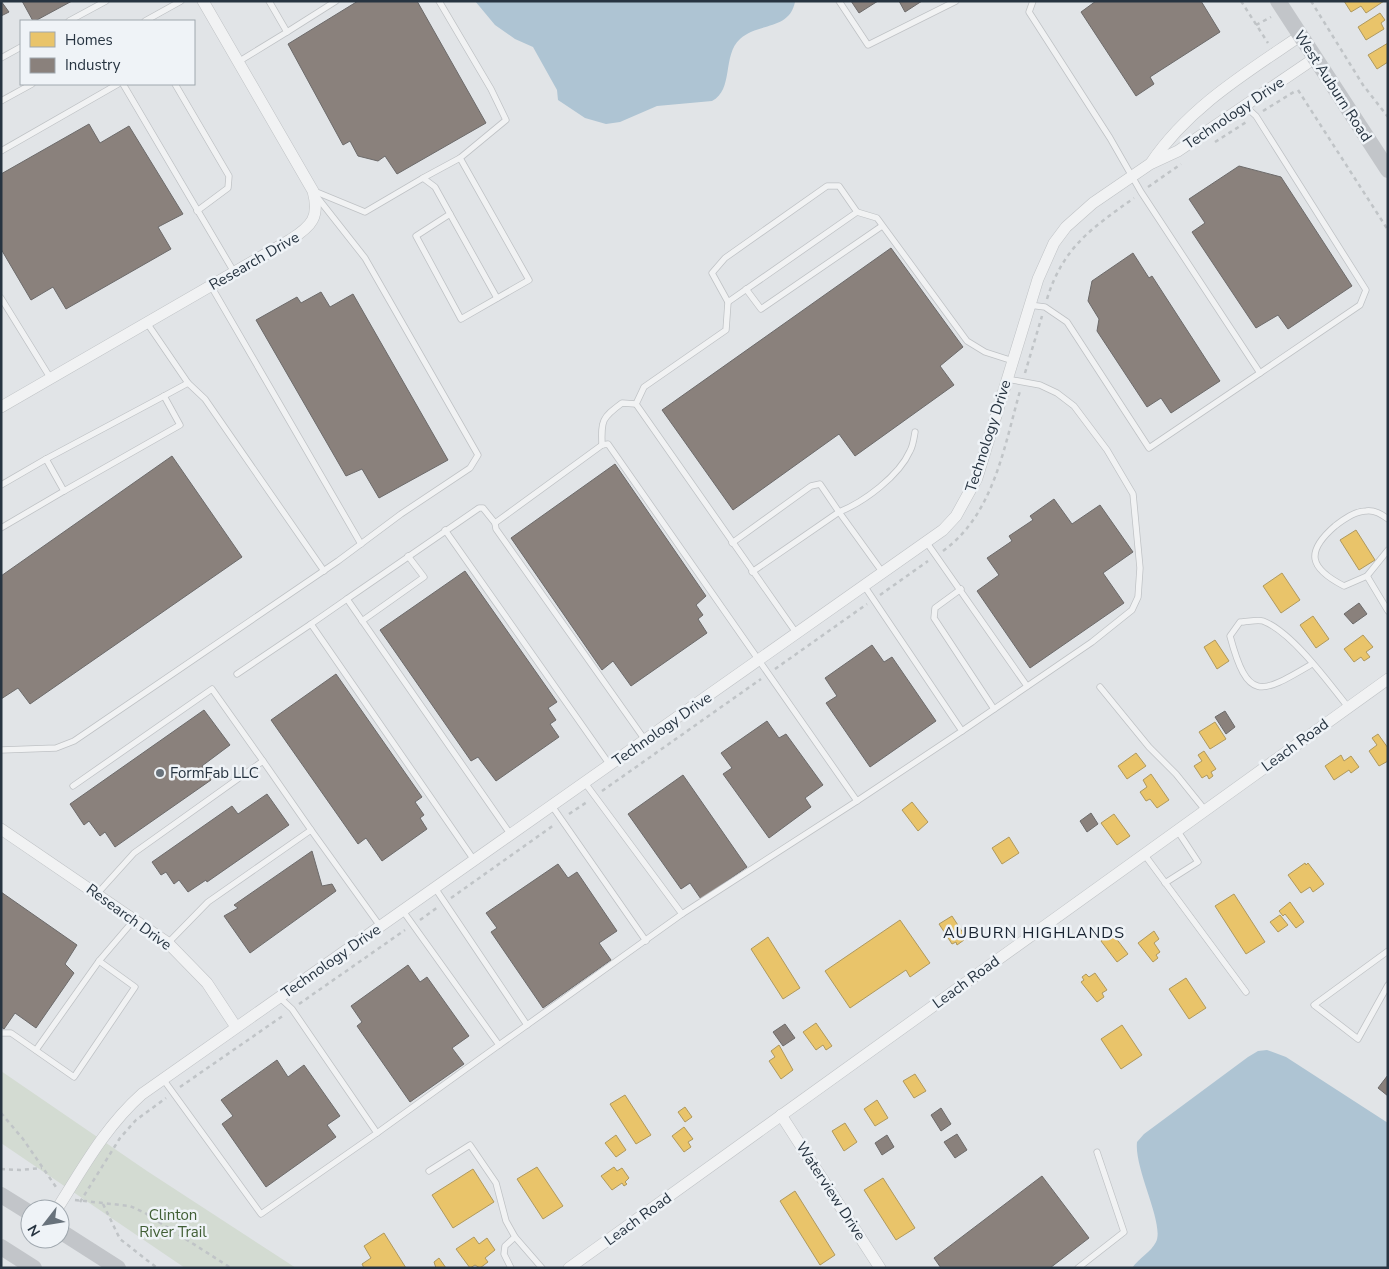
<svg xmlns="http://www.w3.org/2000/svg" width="1389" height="1269" font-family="'Nunito Sans',sans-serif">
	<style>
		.green { fill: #d3dbd2 }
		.water { fill: #aec4d3 }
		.homes { fill: #e9c46a; stroke: #af995e }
		.industry { fill: #8a817c; stroke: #6c6a6a }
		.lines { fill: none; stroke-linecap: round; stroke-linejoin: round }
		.lane-casing { stroke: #bfc2c5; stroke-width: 7 }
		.street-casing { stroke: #bfc2c5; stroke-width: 12 }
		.path { stroke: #c0c4c7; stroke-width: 2.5; stroke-dasharray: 4 4; stroke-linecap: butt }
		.lane { stroke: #f1f2f3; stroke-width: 5.5 }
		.street { stroke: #f1f2f3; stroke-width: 11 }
		.secondary { stroke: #c2c5c9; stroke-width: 16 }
		.poi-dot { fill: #68727b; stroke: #eff3f7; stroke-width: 2 }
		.labels { text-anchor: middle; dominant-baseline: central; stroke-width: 5; stroke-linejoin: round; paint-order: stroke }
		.street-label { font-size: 15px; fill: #273441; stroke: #eff3f7 }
		.poi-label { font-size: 15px; fill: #273441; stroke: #eff3f7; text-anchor: start }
		.park-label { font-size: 15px; fill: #405e34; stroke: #eff3f7 }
		.neighbourhood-label { font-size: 16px; letter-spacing: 1px; fill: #192432; stroke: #eff3f7 }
	</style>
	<rect width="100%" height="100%" fill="#e1e4e7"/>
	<polygon class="green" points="1,1071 147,1171 296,1268 185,1268 1,1143"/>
	<g class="water">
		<path d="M475,1H794L795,2C789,31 758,22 740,39C722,55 734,90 712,101L657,106L620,122L606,124L585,118L558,100L557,90L533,47L515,39L495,25Z"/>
		<path d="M1267,1050L1286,1057L1388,1123V1268H1132C1139,1258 1151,1252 1156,1242C1165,1224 1134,1169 1137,1142L1144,1134L1248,1057L1258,1051Z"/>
	</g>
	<g class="homes">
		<polygon points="1344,1 1384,1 1366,13 1361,6 1351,12"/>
		<polygon points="1380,13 1385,20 1381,23 1384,29 1366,40 1358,27"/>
		<polygon points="1388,43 1388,62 1377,69 1368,55"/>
		<polygon points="1356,530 1375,560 1359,570 1340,540"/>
		<polygon points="1282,573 1300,600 1281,613 1263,586"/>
		<polygon points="1313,616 1329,639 1316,648 1300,625"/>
		<polygon points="1363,635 1373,647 1366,652 1370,657 1364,661 1361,657 1354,662 1344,649"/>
		<polygon points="1215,640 1229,661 1217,669 1204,647"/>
		<polygon points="1215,722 1226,739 1210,749 1199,732"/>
		<polygon points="1378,734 1388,748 1388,761 1379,766 1369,751 1377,745 1372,738"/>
		<polygon points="1204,751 1216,769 1211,772 1213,776 1209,779 1207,775 1202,778 1194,766 1202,761 1198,755"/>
		<polygon points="1136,753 1146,766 1127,779 1118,766"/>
		<polygon points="1341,755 1344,761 1351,756 1359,767 1351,773 1349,770 1334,780 1325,766"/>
		<polygon points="1151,774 1169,800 1157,808 1150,799 1146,801 1140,792 1147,787 1143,780"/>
		<polygon points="912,802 928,822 918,831 902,810"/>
		<polygon points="1114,814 1130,836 1117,845 1101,823"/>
		<polygon points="1009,837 1019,853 1002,864 992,848"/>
		<polygon points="1305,863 1306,865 1308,863 1324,884 1313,892 1310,887 1301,893 1288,875"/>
		<polygon points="1234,894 1265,942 1246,954 1215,906"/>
		<polygon points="1290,902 1304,922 1296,928 1285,914 1283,916 1279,911"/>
		<polygon points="1280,915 1288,925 1278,932 1270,922"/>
		<polygon points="952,916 965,936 962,938 964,940 957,945 956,942 952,944 939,924"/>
		<polygon points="900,920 930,963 910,977 906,970 850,1008 825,971"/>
		<polygon points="1154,931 1159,939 1154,943 1160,952 1156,955 1158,958 1153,962 1138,943"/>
		<polygon points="1112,933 1128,954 1117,962 1101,941"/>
		<polygon points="768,937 800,988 783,999 751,949"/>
		<polygon points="1095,973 1107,990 1102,993 1104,997 1097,1002 1081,982 1084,980 1082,977 1086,974 1089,977"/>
		<polygon points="1186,978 1206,1008 1189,1019 1169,989"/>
		<polygon points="816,1023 832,1046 826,1050 823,1045 816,1050 803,1032"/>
		<polygon points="1122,1025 1142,1055 1121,1069 1101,1039"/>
		<polygon points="779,1045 793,1070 781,1079 769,1061 775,1057 771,1051"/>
		<polygon points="915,1074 926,1091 914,1098 903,1081"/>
		<polygon points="625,1095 651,1135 636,1144 610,1104"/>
		<polygon points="877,1100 888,1118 875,1126 864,1109"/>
		<polygon points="685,1107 692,1117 685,1122 678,1112"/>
		<polygon points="845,1123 857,1142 844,1151 832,1131"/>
		<polygon points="684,1127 693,1139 688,1142 691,1147 684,1152 672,1136"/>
		<polygon points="616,1135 626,1150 616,1157 605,1143"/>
		<polygon points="537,1167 563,1206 543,1219 517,1179"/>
		<polygon points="614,1167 617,1171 622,1168 629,1178 625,1182 627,1184 624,1186 622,1183 612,1190 601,1176"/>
		<polygon points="473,1169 494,1202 453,1228 432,1195"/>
		<polygon points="883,1178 915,1228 896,1240 864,1190"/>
		<polygon points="795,1191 835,1255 820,1265 780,1201"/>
		<polygon points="384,1233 406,1268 364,1268 362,1264 371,1258 364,1246"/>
		<polygon points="474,1237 479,1244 487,1238 495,1250 485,1258 488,1262 480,1268 475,1265 470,1268 456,1249"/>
		<polygon points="439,1258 446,1268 436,1268 434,1262"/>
	</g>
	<g class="industry">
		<polygon points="1,1 9,12 1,16"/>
		<polygon points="22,1 72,1 35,21 33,21"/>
		<polygon points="358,1 417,1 486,123 397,174 385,156 378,161 358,156 350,141 343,145 288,44"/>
		<polygon points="851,1 878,1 859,13"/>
		<polygon points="899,1 922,1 905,12"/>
		<polygon points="1096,1 1201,1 1220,32 1150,77 1154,84 1136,96 1081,12"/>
		<polygon points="89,124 100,143 129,126 183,214 158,227 171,249 66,309 53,287 31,300 1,249 1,174"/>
		<polygon points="1239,166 1281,177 1352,286 1288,329 1278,315 1256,328 1192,232 1205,223 1189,199"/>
		<polygon points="891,248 963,347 940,366 954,385 855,456 839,434 733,510 662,410"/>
		<polygon points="1133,253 1149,278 1152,276 1220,381 1171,413 1161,398 1147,407 1097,331 1099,319 1088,301 1092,281"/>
		<polygon points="321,292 330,307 353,294 448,460 379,498 362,469 346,476 256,320 297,297 301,303"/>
		<polygon points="172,456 242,557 30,704 18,688 1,699 1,576"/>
		<polygon points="615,464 706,596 696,605 703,615 698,619 707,633 631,686 613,661 602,670 511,538"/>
		<polygon points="1054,499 1072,524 1100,505 1133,552 1103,573 1124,603 1030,668 977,591 999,575 987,558 1012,541 1009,536 1033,520 1030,516"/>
		<polygon points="465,571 557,702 548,708 556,720 550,724 559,737 496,781 478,757 471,761 380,630"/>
		<polygon points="1359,603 1367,614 1353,624 1344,614"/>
		<polygon points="872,645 884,662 892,657 936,721 870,767 826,703 837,696 825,678"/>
		<polygon points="336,674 422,797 415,802 424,815 420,818 427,829 382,861 366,838 358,844 271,720"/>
		<polygon points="204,710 230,745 202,766 211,780 115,847 105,832 100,836 89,821 84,825 70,804"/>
		<polygon points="1225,711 1235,727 1226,734 1215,717"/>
		<polygon points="767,721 779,738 786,734 823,785 805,798 811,807 769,838 723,774 732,768 721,753"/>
		<polygon points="683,775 747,867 701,899 690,883 681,889 628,814"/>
		<polygon points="267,794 289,825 207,882 206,880 188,892 179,880 174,884 166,872 161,875 152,862 232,806 238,814"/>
		<polygon points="1091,813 1098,824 1087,832 1080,821"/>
		<polygon points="312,851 322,886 332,884 336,891 250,953 224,916 238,908 234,905"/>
		<polygon points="558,864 568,878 577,872 617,931 599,943 611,960 543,1008 491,932 497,928 486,913"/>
		<polygon points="1,892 77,945 65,964 74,973 36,1028 15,1013 4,1029 1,1027"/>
		<polygon points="408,965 420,982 427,977 469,1036 452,1048 464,1064 410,1102 357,1026 362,1022 351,1006"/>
		<polygon points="785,1024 795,1038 783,1046 773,1032"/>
		<polygon points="277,1060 288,1077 304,1065 340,1116 327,1125 336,1137 266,1187 222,1124 233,1116 221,1100"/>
		<polygon points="1388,1075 1388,1096 1378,1088"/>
		<polygon points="941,1108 951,1124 941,1131 931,1115"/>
		<polygon points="957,1134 967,1150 955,1158 944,1142"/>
		<polygon points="887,1135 894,1147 882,1155 875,1143"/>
		<polygon points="1042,1176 1089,1238 1050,1268 941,1268 934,1258"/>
	</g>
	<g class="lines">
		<defs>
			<g id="lane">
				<polyline points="839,1 868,45 956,1"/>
				<polyline points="1033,1 1029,12 1110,138 1141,192 1260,373 1360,305 1366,290 1256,116 1245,106"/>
				<polyline points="69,21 106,1"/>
				<polyline points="145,21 181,1"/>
				<polyline points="287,32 336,1"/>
				<polyline points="1,58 21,47"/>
				<polyline points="238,62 287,32 269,1"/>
				<polyline points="123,84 234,272"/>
				<polyline points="175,84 229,176 228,188 197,211"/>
				<polyline points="1,101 32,84"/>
				<polyline points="1,151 118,84"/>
				<polyline points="423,178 460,158"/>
				<polyline points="314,191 365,212 423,178 435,187 450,214 416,236 461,319 529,280 460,158 506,120 491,89 439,1"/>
				<polyline points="450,214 497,298"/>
				<polyline points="211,286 361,544"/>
				<polyline points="746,289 761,309 882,226"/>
				<polyline points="1,298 51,379"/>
				<polyline points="728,302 712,273 725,258 827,186 839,186 857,212"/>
				<polyline points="1029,305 1045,307 1067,322 1149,448 1260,373"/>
				<polyline points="188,383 205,399 324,571"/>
				<path d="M602,445C601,420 602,418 622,403L636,404"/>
				<polyline points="46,459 164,396"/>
				<polyline points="1,485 46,459 64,491 1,528"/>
				<polyline points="64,491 180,425 164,396 188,383 147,323"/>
				<path d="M1388,519C1381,514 1375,510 1366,511C1355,511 1344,519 1335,526C1305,552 1309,568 1344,586L1367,576L1388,550"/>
				<polyline points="495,523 483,508 479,508 347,599 511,835"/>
				<polyline points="445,530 610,765"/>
				<path d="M732,543L811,486L820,484L839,512C864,502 899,476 910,451C913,446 914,438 915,432"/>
				<polyline points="927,543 1027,686"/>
				<polyline points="752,572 839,512 883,573"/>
				<polyline points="1367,576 1388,611"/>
				<polyline points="961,589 935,608 934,618 994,709"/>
				<polyline points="362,621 424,577 408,556"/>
				<polyline points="311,624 347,599"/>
				<polyline points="797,634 636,404 644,387 726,330 728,302 857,212 877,218 967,341 985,352 1013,361"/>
				<path d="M1312,664C1261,694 1248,703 1230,636L1240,622C1247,622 1257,619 1263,621C1292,632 1329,683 1348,707"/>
				<polyline points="237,674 311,624 474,860"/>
				<polyline points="1100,687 1149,747 1176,774 1205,810"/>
				<polyline points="962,731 1092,642 1132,610 1138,597 1140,568 1133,494 1107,450 1074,406 1057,393 1040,385 1007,379"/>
				<polyline points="645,740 496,529 495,523 602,445 608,444 857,801 962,731 865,587"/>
				<polyline points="1,750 56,748 74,741 338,561 401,514 470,468 478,455 365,258 317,197"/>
				<polyline points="585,783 682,914 857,801"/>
				<polyline points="73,786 212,689 263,761"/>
				<polyline points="552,806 646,941"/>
				<polyline points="1144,854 1246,992"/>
				<polyline points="1165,883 1198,862 1177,830"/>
				<polyline points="435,888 527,1025 682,914"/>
				<polyline points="97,894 134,853 263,761 311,830"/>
				<polyline points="403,911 499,1045 527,1025"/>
				<polyline points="168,943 208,902 311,830 380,926"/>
				<polyline points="1388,951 1314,1005 1358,1039 1388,985"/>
				<polyline points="1,1033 11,1033 74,1077 135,987 99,961"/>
				<polyline points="36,1050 99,961 134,920"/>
				<polyline points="163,1079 261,1214 377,1133 292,1009 279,997"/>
				<polyline points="377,1133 499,1045"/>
				<polyline points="429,1171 470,1145 496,1183 506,1221 515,1237 542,1268"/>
				<polyline points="511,1268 504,1254 505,1246 515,1237"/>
				<polyline points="1078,1268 1124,1232 1097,1152"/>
			</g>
			<g id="street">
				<path d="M1151,163C1189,107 1246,73 1300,36"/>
				<path d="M1,407L290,240C312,226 320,217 313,191L203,1"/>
				<polyline points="1,829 168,943 207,983 236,1027"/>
				<polyline points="781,1115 880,1268"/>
				<path d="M57,1209C83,1168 105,1127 142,1094L943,530L956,516L977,478L1038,279L1054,243L1066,227L1093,203L1150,164L1178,151L1315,58"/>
				<polyline points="569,1268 1388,679"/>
			</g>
		</defs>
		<use href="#lane" class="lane-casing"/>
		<use href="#street" class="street-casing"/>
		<g class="path">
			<polyline points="1241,1 1268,43"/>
			<polyline points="1311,1 1363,85 1388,117"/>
			<polyline points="1256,25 1271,17"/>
			<polyline points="1298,90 1388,230"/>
			<polyline points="1263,111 1297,90"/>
			<polyline points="1215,142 1248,121"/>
			<polyline points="1148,187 1181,164"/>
			<path d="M1047,299C1063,247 1092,228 1134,198"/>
			<polyline points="1025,373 1042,316"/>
			<path d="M943,551C994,514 1004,447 1020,391"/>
			<polyline points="880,595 928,561"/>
			<polyline points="775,669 867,604"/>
			<polyline points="602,791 761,679"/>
			<polyline points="569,814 587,802"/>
			<polyline points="451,898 554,825"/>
			<polyline points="420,920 438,907"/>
			<polyline points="299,1004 405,930"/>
			<polyline points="180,1087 284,1015"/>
			<polyline points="1,1113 23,1139 56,1187"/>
			<polyline points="1,1169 20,1170 42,1168"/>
			<polyline points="75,1200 130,1206 145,1213 231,1268"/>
			<polyline points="80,1202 120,1138 136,1120 166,1098"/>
			<polyline points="103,1204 120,1239 157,1268"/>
		</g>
		<use href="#lane" class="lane"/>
		<use href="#street" class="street"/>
		<g class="secondary">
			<polyline points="1278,1 1388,170"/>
			<polyline points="1,1195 30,1213"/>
			<polyline points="60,1231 118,1268"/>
			<polyline points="1,1247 34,1268"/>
		</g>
	</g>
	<circle class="poi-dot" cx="160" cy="773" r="5"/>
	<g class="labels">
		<g class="street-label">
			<text transform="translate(1333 86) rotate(57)">West Auburn Road</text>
			<text transform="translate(1234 113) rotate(-34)">Technology Drive</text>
			<text transform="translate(254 261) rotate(-30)">Research Drive</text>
			<text transform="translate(988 436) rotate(-72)">Technology Drive</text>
			<text transform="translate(662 729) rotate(-35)">Technology Drive</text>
			<text transform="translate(1295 745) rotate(-36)">Leach Road</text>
			<text transform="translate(129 917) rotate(36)">Research Drive</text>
			<text transform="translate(331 961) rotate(-35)">Technology Drive</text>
			<text transform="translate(966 982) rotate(-36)">Leach Road</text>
			<text transform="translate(831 1191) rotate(57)">Waterview Drive</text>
			<text transform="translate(638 1219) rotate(-36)">Leach Road</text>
		</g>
		<g class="poi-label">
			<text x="170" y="773">FormFab LLC</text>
		</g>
		<g class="park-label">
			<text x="173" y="1215">Clinton<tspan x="173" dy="17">River Trail</tspan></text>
		</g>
		<g class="neighbourhood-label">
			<text x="1034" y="933">AUBURN HIGHLANDS</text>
		</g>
	</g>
	<rect width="1389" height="1269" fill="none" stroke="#273441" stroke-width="5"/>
	<rect x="20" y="20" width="175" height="65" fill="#eff3f7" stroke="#9fa7ae"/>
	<rect x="30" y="32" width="25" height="15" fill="#e9c46a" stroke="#9fa7ae"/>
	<text x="65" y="45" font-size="15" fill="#273441">Homes</text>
	<rect x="30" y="58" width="25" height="15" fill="#8a817c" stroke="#9fa7ae"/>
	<text x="65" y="70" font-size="15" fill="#273441">Industry</text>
	<g transform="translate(45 1224) rotate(239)"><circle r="24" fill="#eff3f7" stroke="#9fa7ae"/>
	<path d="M0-4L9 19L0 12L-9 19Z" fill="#68727b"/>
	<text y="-8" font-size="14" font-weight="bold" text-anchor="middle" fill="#273441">N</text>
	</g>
</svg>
